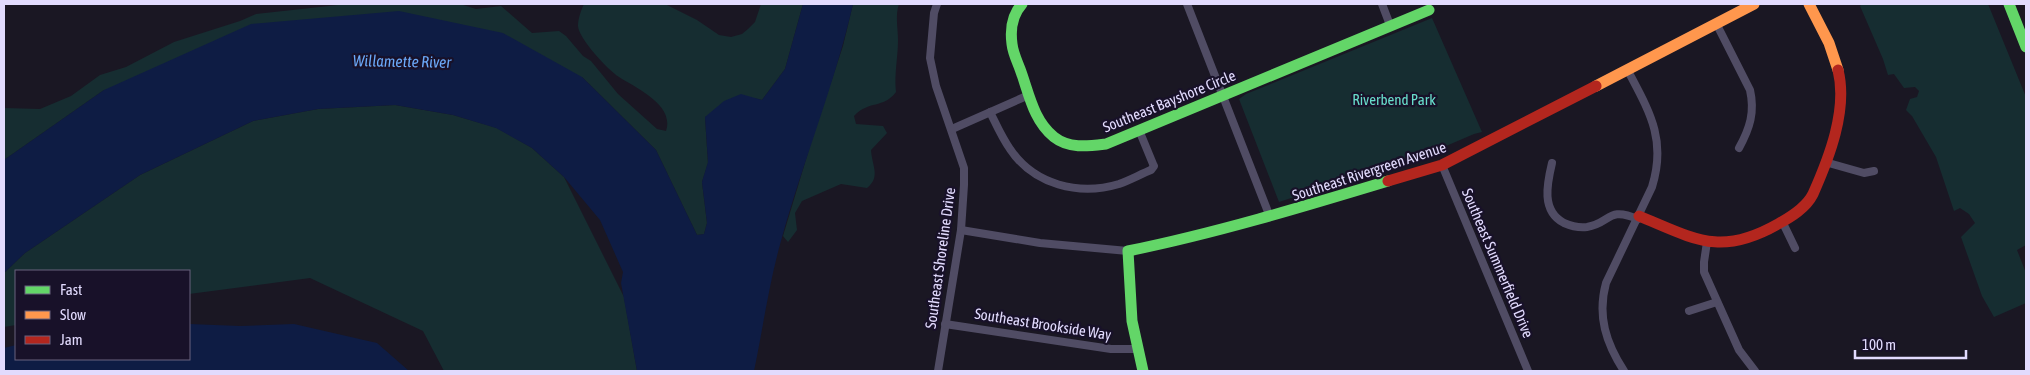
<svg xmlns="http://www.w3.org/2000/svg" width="2030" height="375" font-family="'Asap Condensed',sans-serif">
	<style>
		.green { fill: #162d31 }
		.water { fill: #0e1c44 }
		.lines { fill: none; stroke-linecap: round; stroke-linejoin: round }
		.street { stroke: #504c64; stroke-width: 8 }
		.fast { stroke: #63d668; stroke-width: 11 }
		.slow { stroke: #ff974d; stroke-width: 11 }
		.jam { stroke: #b3261e; stroke-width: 11 }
		.labels { text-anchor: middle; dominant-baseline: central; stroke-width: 4.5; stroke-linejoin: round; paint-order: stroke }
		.park-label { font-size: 15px; fill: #68ddcb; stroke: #181129 }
		.street-label { font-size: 15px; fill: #e2dbfe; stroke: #181129 }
		.water-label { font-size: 16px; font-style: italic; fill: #6caafa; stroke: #181129 }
	</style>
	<rect width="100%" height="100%" fill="#1a1723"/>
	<g class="green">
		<path d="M347,4L357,5L460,4L476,9L501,6L532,33L559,31L566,36L583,56L591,61L618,94L657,129L666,131C675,105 636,88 619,77C608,70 579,39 578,26C578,19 581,10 584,4H665L697,20L719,35L731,37L742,34L748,29L755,22L761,4H803L785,69L762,100L754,98L705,117L708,163L702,182L707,223L704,234L697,235L656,150L582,77L104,90L4,160V108L40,109L71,96L100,75L126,67L174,42L240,21L256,14Z"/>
		<path d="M853,4H899C895,15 898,28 898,40C898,58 894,74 896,92C883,109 869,100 854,116L856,124L883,126L887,133L871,150C872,166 881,177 867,188L841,184L802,201L795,213L797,230L788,242L783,236L813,136L843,46Z"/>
		<polygon points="1862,4 1988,4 2026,97 2026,245 2017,250 2026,273 2026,303 1994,317 1982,296 1961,237 1975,223 1969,214 1960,208 1954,211 1936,157 1912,116 1906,110 1910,99 1917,97 1919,91 1915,87 1904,88 1894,74 1888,75 1883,59 1860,6"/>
		<polygon points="1432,18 1482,132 1474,134 1432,152 1279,202 1239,99 1246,94"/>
		<polygon points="395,105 453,115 497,128 532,148 564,177 624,297 637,371 444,371 423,331 310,278 189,294 189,271 16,271 16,325 4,327 4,273 25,253 140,175 253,121 318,109"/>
	</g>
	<g class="water">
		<path d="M803,4H853C835,84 803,161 781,241C769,283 763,328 754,371H637L621,283L623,272L600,220L564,177L532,148L496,128L453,115L395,105L318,109L253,121L140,175L25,253L4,273V160L104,90L251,24L399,11L503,33L582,77L656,150L697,235L704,234L707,223L702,182L708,162L705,117L724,101L741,94L762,100L785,69Z"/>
		<polygon points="189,324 240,326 294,324 377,343 409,371 4,371 4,348 16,345 16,359 189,359"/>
	</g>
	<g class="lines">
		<g class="street">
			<polyline points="937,4 934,13 930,58 936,86 964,168 964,185 961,230 938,371"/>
			<polyline points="1187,4 1270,217"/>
			<polyline points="1382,4 1390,25"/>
			<path d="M1716,23L1750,90C1755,112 1750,128 1739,148"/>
			<path d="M990,112C996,124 1002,138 1010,149C1034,185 1079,196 1119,184C1130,180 1141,174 1151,170L1154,166L1153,164L1139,130"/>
			<polyline points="952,129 1029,95"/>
			<polyline points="1825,162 1864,173 1874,171"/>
			<path d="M1552,163C1547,184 1541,211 1564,223C1571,226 1579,228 1587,227C1611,223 1607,206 1638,219"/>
			<polyline points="1442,165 1528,371"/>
			<polyline points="1782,221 1795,248"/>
			<polyline points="961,230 1040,243 1128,251"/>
			<polyline points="1707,242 1704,262 1704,272 1739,350 1755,371"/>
			<polyline points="1689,311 1717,302"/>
			<polyline points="945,324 1111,349 1137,349"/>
			<path d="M1624,371C1606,343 1597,316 1606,283L1652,187C1667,139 1649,111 1627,69"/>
		</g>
		<g class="fast">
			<path d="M1022,4C1012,15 1010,29 1012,44C1013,53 1017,61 1020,69C1029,93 1033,120 1054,137C1069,149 1089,146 1106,144L1429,10"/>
			<polyline points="2009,4 2026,47"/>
			<path d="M1143,371L1132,321L1128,251C1216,233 1302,207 1388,181"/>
		</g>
		<g class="slow">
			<polyline points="1809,4 1829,43 1838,70"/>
			<polyline points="1596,86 1754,4"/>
		</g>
		<g class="jam">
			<polyline points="1388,181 1442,165 1596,86"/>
			<path d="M1639,216C1695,239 1720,257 1778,224C1791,217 1806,208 1813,194C1829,158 1848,110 1838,70"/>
		</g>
	</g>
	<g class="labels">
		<g class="park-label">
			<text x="1394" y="99">Riverbend Park</text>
		</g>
		<g class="street-label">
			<text transform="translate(1169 101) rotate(-22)">Southeast Bayshore Circle</text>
			<text transform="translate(1369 171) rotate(-18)">Southeast Rivergreen Avenue</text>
			<text transform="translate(940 258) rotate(-82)">Southeast Shoreline Drive</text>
			<text transform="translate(1498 263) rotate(67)">Southeast Summerfield Drive</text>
			<text transform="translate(1043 324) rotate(9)">Southeast Brookside Way</text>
		</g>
		<g class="water-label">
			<text transform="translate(402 61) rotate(1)">Willamette River</text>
		</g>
	</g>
	<rect width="2030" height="375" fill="none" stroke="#e2dbfe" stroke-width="10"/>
	<rect x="15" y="270" width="175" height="90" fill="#181129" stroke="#69627e"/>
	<rect x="25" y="286" width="25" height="8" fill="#63d668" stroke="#69627e"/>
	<text x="60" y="295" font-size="15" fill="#e2dbfe">Fast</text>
	<rect x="25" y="311" width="25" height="8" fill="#ff974d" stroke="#69627e"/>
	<text x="60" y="320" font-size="15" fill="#e2dbfe">Slow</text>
	<rect x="25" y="336" width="25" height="8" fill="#b3261e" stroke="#69627e"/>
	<text x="60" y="345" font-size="15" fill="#e2dbfe">Jam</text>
	<path d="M1855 350v8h111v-8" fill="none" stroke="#e2dbfe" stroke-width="2.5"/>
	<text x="1862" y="350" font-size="15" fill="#e2dbfe" stroke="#181129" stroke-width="4" paint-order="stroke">100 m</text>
</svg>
